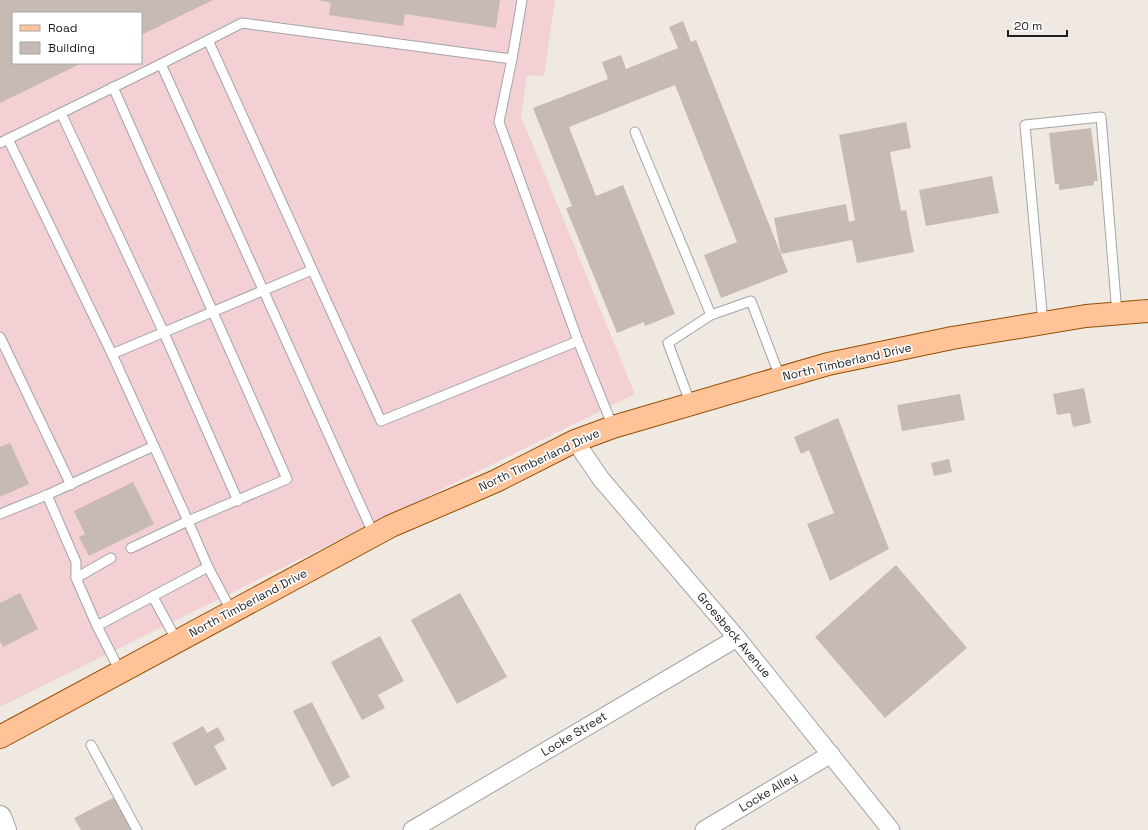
<svg xmlns="http://www.w3.org/2000/svg" width="1148" height="830" font-family="'Space Grotesk',sans-serif">
	<style>
		.commercial { fill: #f2d0d4; fill-rule: evenodd }
		.building { fill: #c7bab5 }
		.lines { fill: none; stroke-linecap: round; stroke-linejoin: round }
		.service-casing { stroke: #a4a4a4; stroke-width: 11 }
		.minor-casing { stroke: #a4a4a4; stroke-width: 19 }
		.tertiary-casing { stroke: #a4a4a4; stroke-width: 24 }
		.primary-casing { stroke: #964e00; stroke-width: 24 }
		.service { stroke: #fff; stroke-width: 9 }
		.minor { stroke: #fff; stroke-width: 17 }
		.tertiary { stroke: #fff; stroke-width: 22 }
		.primary { stroke: #ffc397; stroke-width: 22 }
		.labels { text-anchor: middle; dominant-baseline: central; stroke-width: 3.5; stroke-linejoin: round; paint-order: stroke }
		.street-label { font-size: 12px; fill: #1d1d1d; stroke: #fff }
	</style>
	<rect width="100%" height="100%" fill="#efe9e2"/>
	<path class="commercial" d="M0,0H555L544,76L527,75L521,116L635,394L0,707ZM13,13H141V63H13Z"/>
	<g class="building">
		<polygon points="0,0 213,0 141,35 141,13 13,13 13,63 82,63 0,103"/>
		<polygon points="319,0 500,0 496,28 405,14 403,26 329,15 331,3"/>
		<polygon points="683,21 691,42 696,40 788,272 721,298 704,255 737,242 675,85 569,127 596,196 623,185 675,314 645,326 644,322 617,333 566,208 572,206 533,108 608,79 602,62 621,55 626,69 678,48 669,27"/>
		<polygon points="906,122 911,148 890,152 901,211 906,210 914,252 857,263 852,240 781,254 774,218 846,204 849,222 855,220 839,135"/>
		<polygon points="1091,128 1098,181 1094,181 1094,185 1059,190 1059,184 1055,184 1049,133"/>
		<polygon points="992,176 999,213 926,226 919,190"/>
		<polygon points="1084,388 1091,423 1073,427 1070,413 1057,415 1053,394"/>
		<polygon points="960,394 965,420 902,431 897,405"/>
		<polygon points="838,418 889,549 830,581 807,524 834,513 809,450 801,454 794,437"/>
		<polygon points="10,443 29,484 0,497 0,447"/>
		<polygon points="949,459 952,472 934,476 931,463"/>
		<polygon points="133,482 154,524 89,556 79,537 85,534 74,511"/>
		<polygon points="896,565 967,648 885,718 815,637"/>
		<polygon points="20,593 38,629 3,647 0,641 0,603"/>
		<polygon points="460,593 507,677 457,704 411,620"/>
		<polygon points="380,636 404,681 378,695 385,708 362,720 331,662"/>
		<polygon points="312,702 350,777 332,787 293,711"/>
		<polygon points="203,726 207,733 218,727 225,740 214,746 227,769 195,786 172,743"/>
		<polygon points="115,797 133,830 81,830 74,818"/>
	</g>
	<g class="lines">
		<defs>
			<g id="service">
				<polyline points="208,40 381,421 578,341"/>
				<polyline points="512,59 522,0"/>
				<polyline points="161,64 242,23 512,59 499,122 578,341 613,427"/>
				<polyline points="61,113 164,333 238,501"/>
				<polyline points="635,132 711,315 751,301 780,377"/>
				<polyline points="8,139 112,354"/>
				<polyline points="0,143 161,64 374,535"/>
				<polyline points="1043,323 1025,125 1101,117 1117,314"/>
				<polyline points="0,337 71,485"/>
				<polyline points="691,405 668,343 711,315"/>
				<polyline points="47,495 76,562 76,578"/>
				<polyline points="0,514 47,495 154,446"/>
				<polyline points="131,548 188,521 112,354 312,270"/>
				<polyline points="111,558 76,578 97,626 120,671"/>
				<polyline points="208,567 232,612"/>
				<polyline points="153,597 177,641"/>
				<polyline points="97,626 208,567 188,521 287,479 113,87"/>
				<polyline points="91,745 137,830"/>
			</g>
			<g id="minor">
				<polyline points="575,441 601,479 737,638 891,830"/>
				<polyline points="412,830 737,638"/>
				<polyline points="704,830 831,754"/>
			</g>
			<polyline id="tertiary" points="0,817 5,830"/>
			<polyline id="primary" points="0,737 391,526 496,481 575,441 613,427 828,364 952,338 1086,316 1148,311"/>
		</defs>
		<use href="#service" class="service-casing"/>
		<use href="#minor" class="minor-casing"/>
		<use href="#tertiary" class="tertiary-casing"/>
		<use href="#primary" class="primary-casing"/>
		<use href="#service" class="service"/>
		<use href="#minor" class="minor"/>
		<use href="#tertiary" class="tertiary"/>
		<use href="#primary" class="primary"/>
	</g>
	<g class="labels">
		<g class="street-label">
			<text transform="translate(847 362) rotate(-13)">North Timberland Drive</text>
			<text transform="translate(539 460) rotate(-25)">North Timberland Drive</text>
			<text transform="translate(248 603) rotate(-28)">North Timberland Drive</text>
			<text transform="translate(734 635) rotate(50)">Groesbeck Avenue</text>
			<text transform="translate(574 734) rotate(-31)">Locke Street</text>
			<text transform="translate(768 792) rotate(-31)">Locke Alley</text>
		</g>
	</g>
	<rect x="12" y="12" width="130" height="52" fill="#ffffff" stroke="#a5a5a5"/>
	<rect x="20" y="25" width="20" height="6" fill="#ffc397" stroke="#a5a5a5"/>
	<text x="48" y="32" font-size="12" fill="#1d1d1d">Road</text>
	<rect x="20" y="42" width="20" height="12" fill="#c7bab5" stroke="#a5a5a5"/>
	<text x="48" y="52" font-size="12" fill="#1d1d1d">Building</text>
	<path d="M1008 30v6h59v-6" fill="none" stroke="#1d1d1d" stroke-width="2"/>
	<text x="1014" y="30" font-size="12" fill="#1d1d1d" stroke="#ffffff" stroke-width="3" paint-order="stroke">20 m</text>
</svg>
